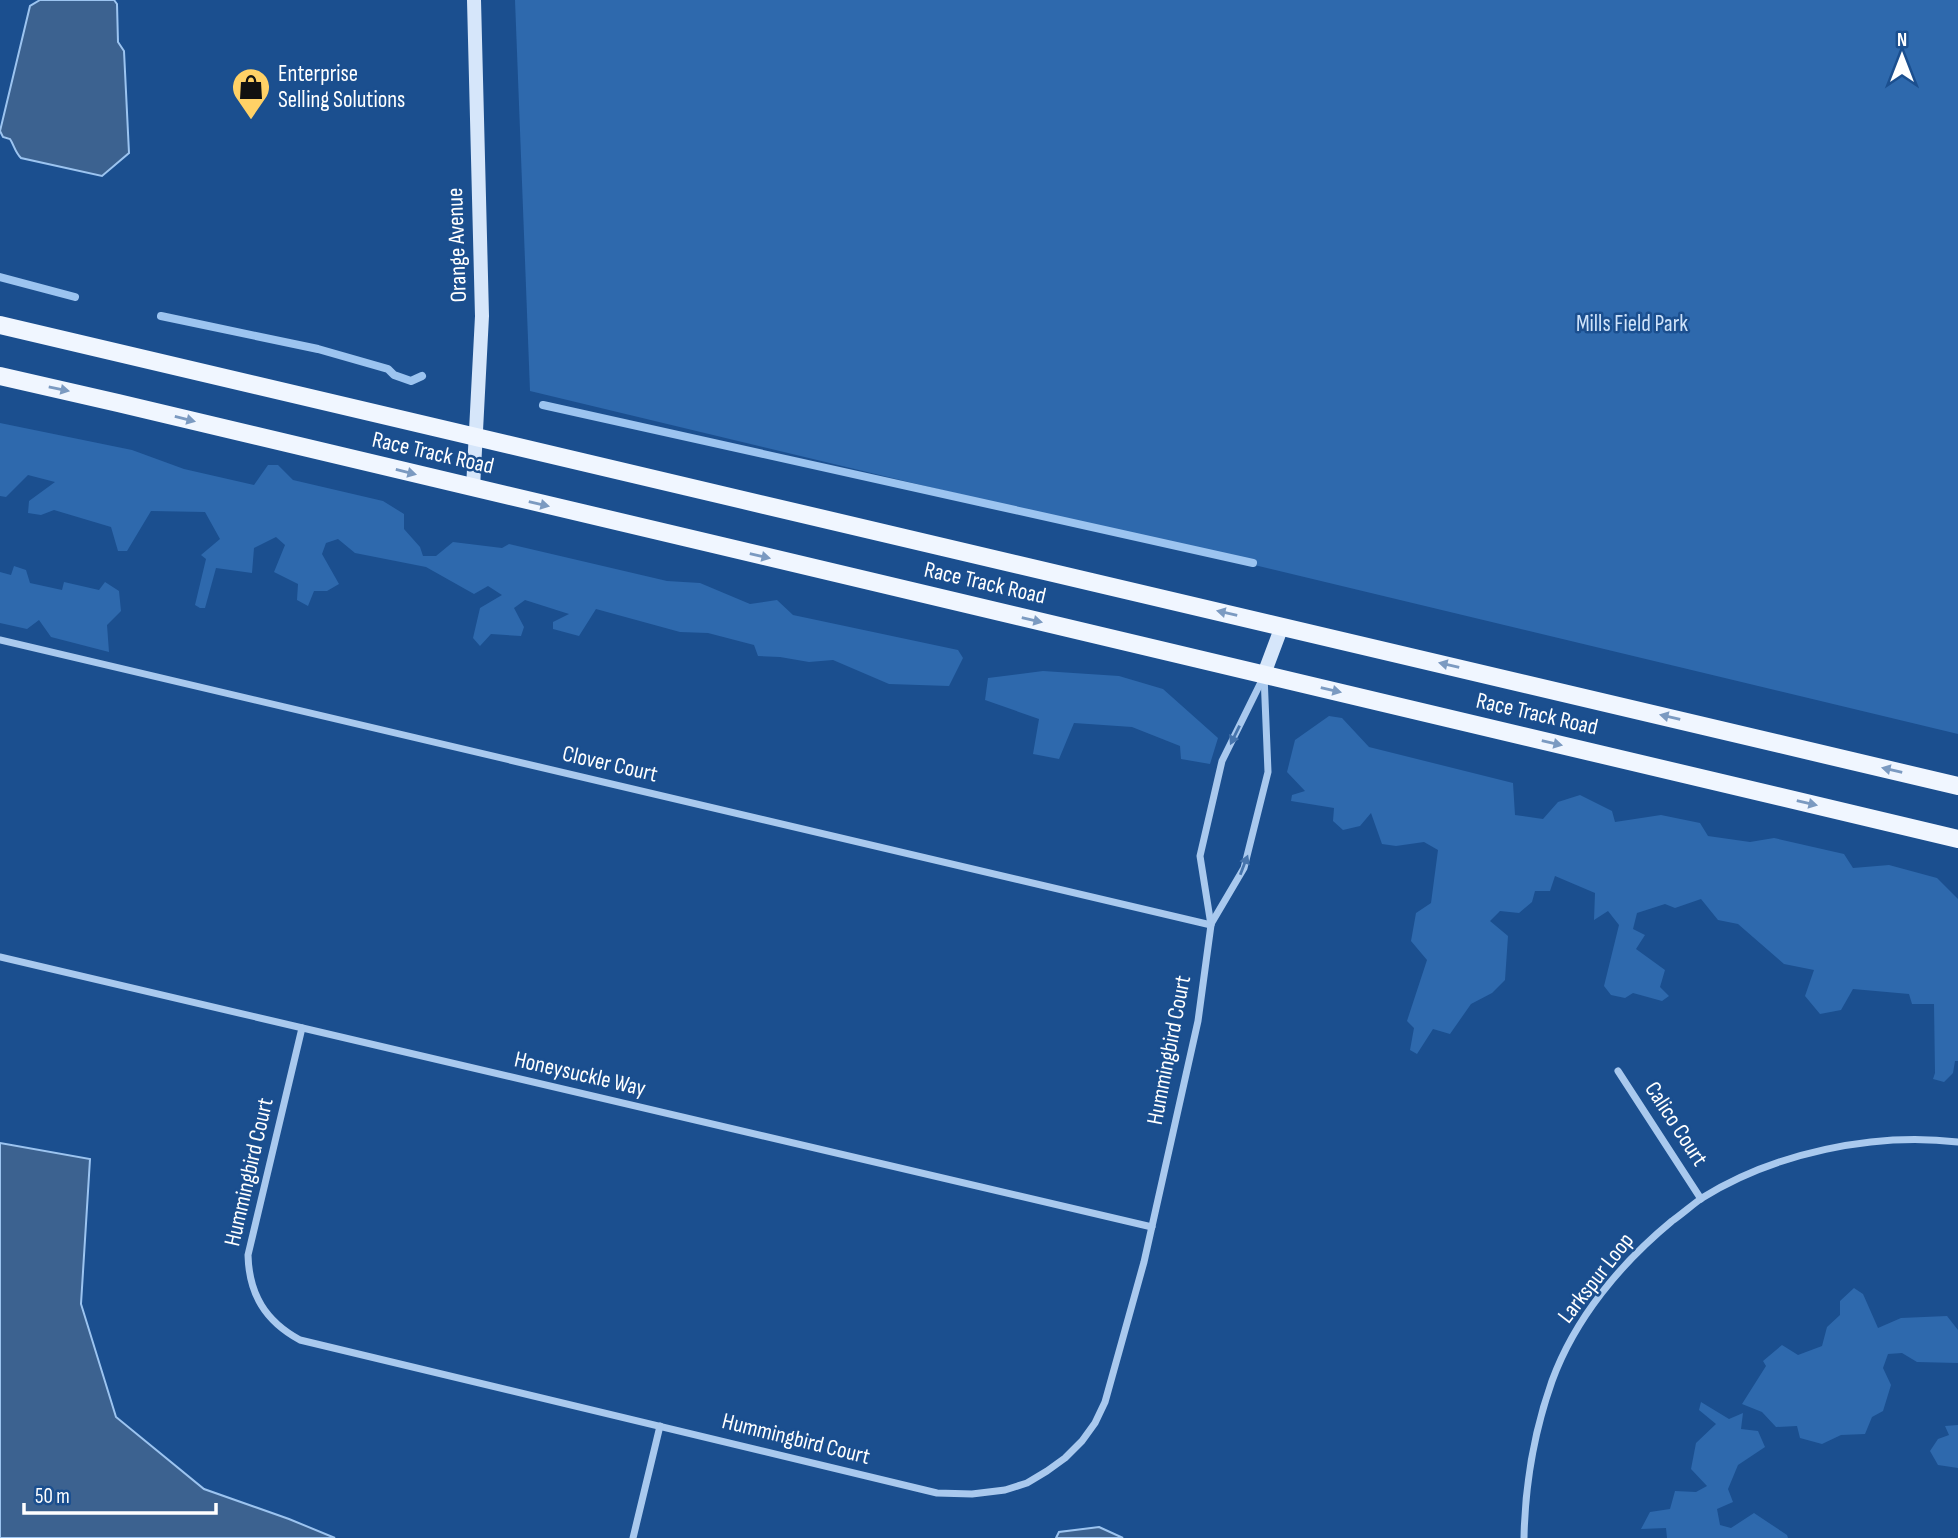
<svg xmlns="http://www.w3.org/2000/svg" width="1958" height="1538" font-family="'Sofia Sans Condensed',sans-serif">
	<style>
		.green { fill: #2e69ad }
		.water { fill: #3c6290; stroke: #9cc4f0; stroke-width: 2 }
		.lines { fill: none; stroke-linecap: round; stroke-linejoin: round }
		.stream { stroke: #9cc4f0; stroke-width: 8 }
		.street { stroke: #a9c9ee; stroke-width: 7 }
		.secondary { stroke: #d6e6fa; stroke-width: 14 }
		.primary { stroke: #f0f6ff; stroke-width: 18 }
		.oneway { fill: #7b9ac1 }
		.oneway2 { fill: #4674ac }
		.labels { text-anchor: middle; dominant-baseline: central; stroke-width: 5; stroke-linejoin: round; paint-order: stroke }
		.poi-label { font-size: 23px; fill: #fff; stroke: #1b4f8f; text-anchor: start }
		.street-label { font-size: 23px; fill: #fff; stroke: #1b4f8f }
		.park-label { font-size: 23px; fill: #cfe3fa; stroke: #1b4f8f }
	</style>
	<rect width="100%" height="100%" fill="#1b4f8f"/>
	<g class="green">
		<polygon points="515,0 1958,0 1958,734 530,391"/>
		<polygon points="0,423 132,450 184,469 254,485 268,465 278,465 293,480 383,501 404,514 404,529 420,547 423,556 436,556 453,542 502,548 509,544 667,581 700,583 750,604 777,600 793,615 958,650 963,658 949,686 889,684 833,660 809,662 780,657 758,656 754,645 708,633 680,632 596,609 579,636 553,629 553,622 569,614 525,600 514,608 524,627 521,636 491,634 480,646 473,638 480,608 502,595 488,586 474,594 426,567 355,553 338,539 326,543 322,554 339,584 327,591 314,591 308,606 297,600 298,584 274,572 285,545 276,537 254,548 252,573 216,568 205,608 200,608 195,605 206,559 201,555 220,539 205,512 151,511 127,551 118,551 111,527 54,510 41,515 28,513 29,501 55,482 28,475 6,497 0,496"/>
		<polygon points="14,566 26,570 30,583 62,590 64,582 99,590 105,582 119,591 121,611 107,625 109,652 51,637 39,620 27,629 0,623 0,572 11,575"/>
		<polygon points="1043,671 1119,676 1163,689 1218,738 1210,764 1181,759 1180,746 1132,727 1074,723 1059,759 1033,754 1039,719 985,700 988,678"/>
		<polygon points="1329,716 1342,718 1369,747 1513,783 1515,815 1543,819 1558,802 1580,795 1612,811 1615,822 1661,815 1700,823 1708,836 1750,842 1774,838 1844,854 1853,868 1889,865 1937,878 1958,899 1958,1061 1955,1061 1953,1073 1944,1082 1933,1079 1935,1073 1934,1004 1912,1004 1909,994 1853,989 1841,1010 1820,1014 1805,996 1814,970 1784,964 1738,924 1718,920 1701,899 1675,908 1665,904 1637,913 1633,929 1645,935 1636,949 1665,970 1660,987 1669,996 1662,1001 1633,993 1625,998 1611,995 1604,986 1619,925 1608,911 1594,920 1595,893 1555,876 1550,891 1535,891 1532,902 1519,913 1500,911 1490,921 1508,936 1505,980 1492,993 1471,1004 1450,1034 1433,1029 1417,1054 1410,1050 1414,1028 1407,1021 1427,960 1411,941 1416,913 1431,903 1438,850 1424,842 1396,846 1382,844 1371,813 1360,826 1343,830 1333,821 1334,808 1291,801 1292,795 1305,791 1287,772 1295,740"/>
		<polygon points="1854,1288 1863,1294 1878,1328 1901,1318 1947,1316 1958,1330 1958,1363 1917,1362 1902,1353 1888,1354 1883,1368 1891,1385 1883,1411 1872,1417 1865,1434 1841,1435 1822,1444 1800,1438 1797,1426 1776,1427 1762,1412 1742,1404 1766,1366 1763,1361 1782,1345 1798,1355 1822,1346 1827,1327 1840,1315 1840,1301"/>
		<polygon points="1701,1402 1729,1419 1743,1413 1741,1429 1758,1431 1765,1447 1738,1465 1728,1489 1733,1502 1717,1509 1720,1525 1731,1528 1754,1513 1787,1535 1788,1538 1667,1538 1666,1528 1641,1529 1650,1512 1670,1509 1675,1491 1696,1492 1707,1486 1691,1469 1696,1443 1716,1424 1699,1410"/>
		<polygon points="1958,1425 1958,1468 1938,1465 1930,1451 1938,1439 1949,1435 1945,1426"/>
	</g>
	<g class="water">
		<path d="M40,0H114L117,4L118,42L124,51L129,153L102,176L21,158C15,152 14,145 10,139L3,137L0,131L30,6Z"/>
		<polygon points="0,1143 90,1159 81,1304 116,1417 204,1489 289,1519 335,1538 0,1538"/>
		<polygon points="1099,1527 1123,1538 1056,1538 1059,1532"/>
	</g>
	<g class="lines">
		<g class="stream">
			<polyline points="0,277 75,297"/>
			<polyline points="161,316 318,349 388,369 394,375 411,381 422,376"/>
			<polyline points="543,405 1253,563"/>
		</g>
		<g class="street">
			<polyline points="0,640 1211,925"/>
			<polyline points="1211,924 1244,868 1268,772 1264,675"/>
			<polyline points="0,957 1152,1227"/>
			<path d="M302,1028L248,1255C249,1294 265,1321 300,1340L937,1493L972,1494L1005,1490L1027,1483L1047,1471L1065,1458L1082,1441L1095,1423L1105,1402L1144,1262L1198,1021L1211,925L1200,856L1222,761L1264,676"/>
			<polyline points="1618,1071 1701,1199"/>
			<polyline points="633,1538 660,1426"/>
			<path d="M1524,1538C1525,1484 1534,1432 1552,1381C1575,1318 1621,1263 1672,1221C1682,1214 1692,1205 1702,1198C1774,1153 1874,1132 1958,1142"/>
		</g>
		<g class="secondary">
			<polyline points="473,488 482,316 474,0"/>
			<polyline points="1264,674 1282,626"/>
		</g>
		<g class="primary">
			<polyline points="0,325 1958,786"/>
			<polyline points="0,376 118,403 1958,839"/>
		</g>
	</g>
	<defs><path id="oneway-solid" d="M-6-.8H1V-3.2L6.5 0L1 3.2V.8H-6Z" transform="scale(1.75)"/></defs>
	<g class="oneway">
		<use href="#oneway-solid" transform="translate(59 389) rotate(12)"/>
		<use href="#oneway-solid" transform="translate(185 419) rotate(14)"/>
		<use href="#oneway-solid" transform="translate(406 472) rotate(14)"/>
		<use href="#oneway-solid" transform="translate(539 504) rotate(13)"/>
		<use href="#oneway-solid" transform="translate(760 556) rotate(13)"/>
		<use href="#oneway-solid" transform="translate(1227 613) rotate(-167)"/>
		<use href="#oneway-solid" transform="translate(1032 620) rotate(13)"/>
		<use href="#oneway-solid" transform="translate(1449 665) rotate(-167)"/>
		<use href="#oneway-solid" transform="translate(1331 690) rotate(13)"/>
		<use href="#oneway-solid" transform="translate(1670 717) rotate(-167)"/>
		<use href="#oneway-solid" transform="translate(1552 743) rotate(13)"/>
		<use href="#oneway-solid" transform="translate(1892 770) rotate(-167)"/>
		<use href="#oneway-solid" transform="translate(1807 803) rotate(13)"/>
	</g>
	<g class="oneway2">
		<use href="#oneway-solid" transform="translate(1235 735) rotate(116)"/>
		<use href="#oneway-solid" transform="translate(1244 865) rotate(-69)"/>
	</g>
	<defs>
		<symbol id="shop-pin" viewBox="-11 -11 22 30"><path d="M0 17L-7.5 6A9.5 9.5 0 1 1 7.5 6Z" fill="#ffd166" stroke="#1b4f8f"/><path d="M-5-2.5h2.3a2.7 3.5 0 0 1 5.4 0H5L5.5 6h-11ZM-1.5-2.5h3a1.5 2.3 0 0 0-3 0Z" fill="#111"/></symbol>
	</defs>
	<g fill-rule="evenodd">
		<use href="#shop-pin" x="229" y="65" width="44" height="60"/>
	</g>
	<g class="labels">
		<g class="poi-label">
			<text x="278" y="74">Enterprise<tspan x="278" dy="26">Selling Solutions</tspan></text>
		</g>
		<g class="street-label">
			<text transform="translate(457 245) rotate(-92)">Orange Avenue</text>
			<text transform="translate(433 453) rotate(13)">Race Track Road</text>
			<text transform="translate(985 583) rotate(13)">Race Track Road</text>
			<text transform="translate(1537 714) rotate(13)">Race Track Road</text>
			<text transform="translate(610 764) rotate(13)">Clover Court</text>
			<text transform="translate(1169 1050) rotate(-79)">Hummingbird Court</text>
			<text transform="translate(580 1074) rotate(13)">Honeysuckle Way</text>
			<text transform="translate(1676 1124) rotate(57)">Calico Court</text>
			<text transform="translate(249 1172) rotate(-77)">Hummingbird Court</text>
			<text transform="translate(1596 1278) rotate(-52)">Larkspur Loop</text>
			<text transform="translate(796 1439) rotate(14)">Hummingbird Court</text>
		</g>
		<g class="park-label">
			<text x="1632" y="324">Mills Field Park</text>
		</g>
	</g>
	<g transform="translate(1902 56)" stroke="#1b4f8f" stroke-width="5" paint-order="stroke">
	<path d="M0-5L12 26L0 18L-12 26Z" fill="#ffffff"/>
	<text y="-10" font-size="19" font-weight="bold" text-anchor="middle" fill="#ffffff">N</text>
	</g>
	<path d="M24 1503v10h192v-10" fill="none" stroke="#ffffff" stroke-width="3.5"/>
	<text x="35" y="1503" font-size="21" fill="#ffffff" stroke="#1b4f8f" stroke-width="5" paint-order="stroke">50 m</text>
</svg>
